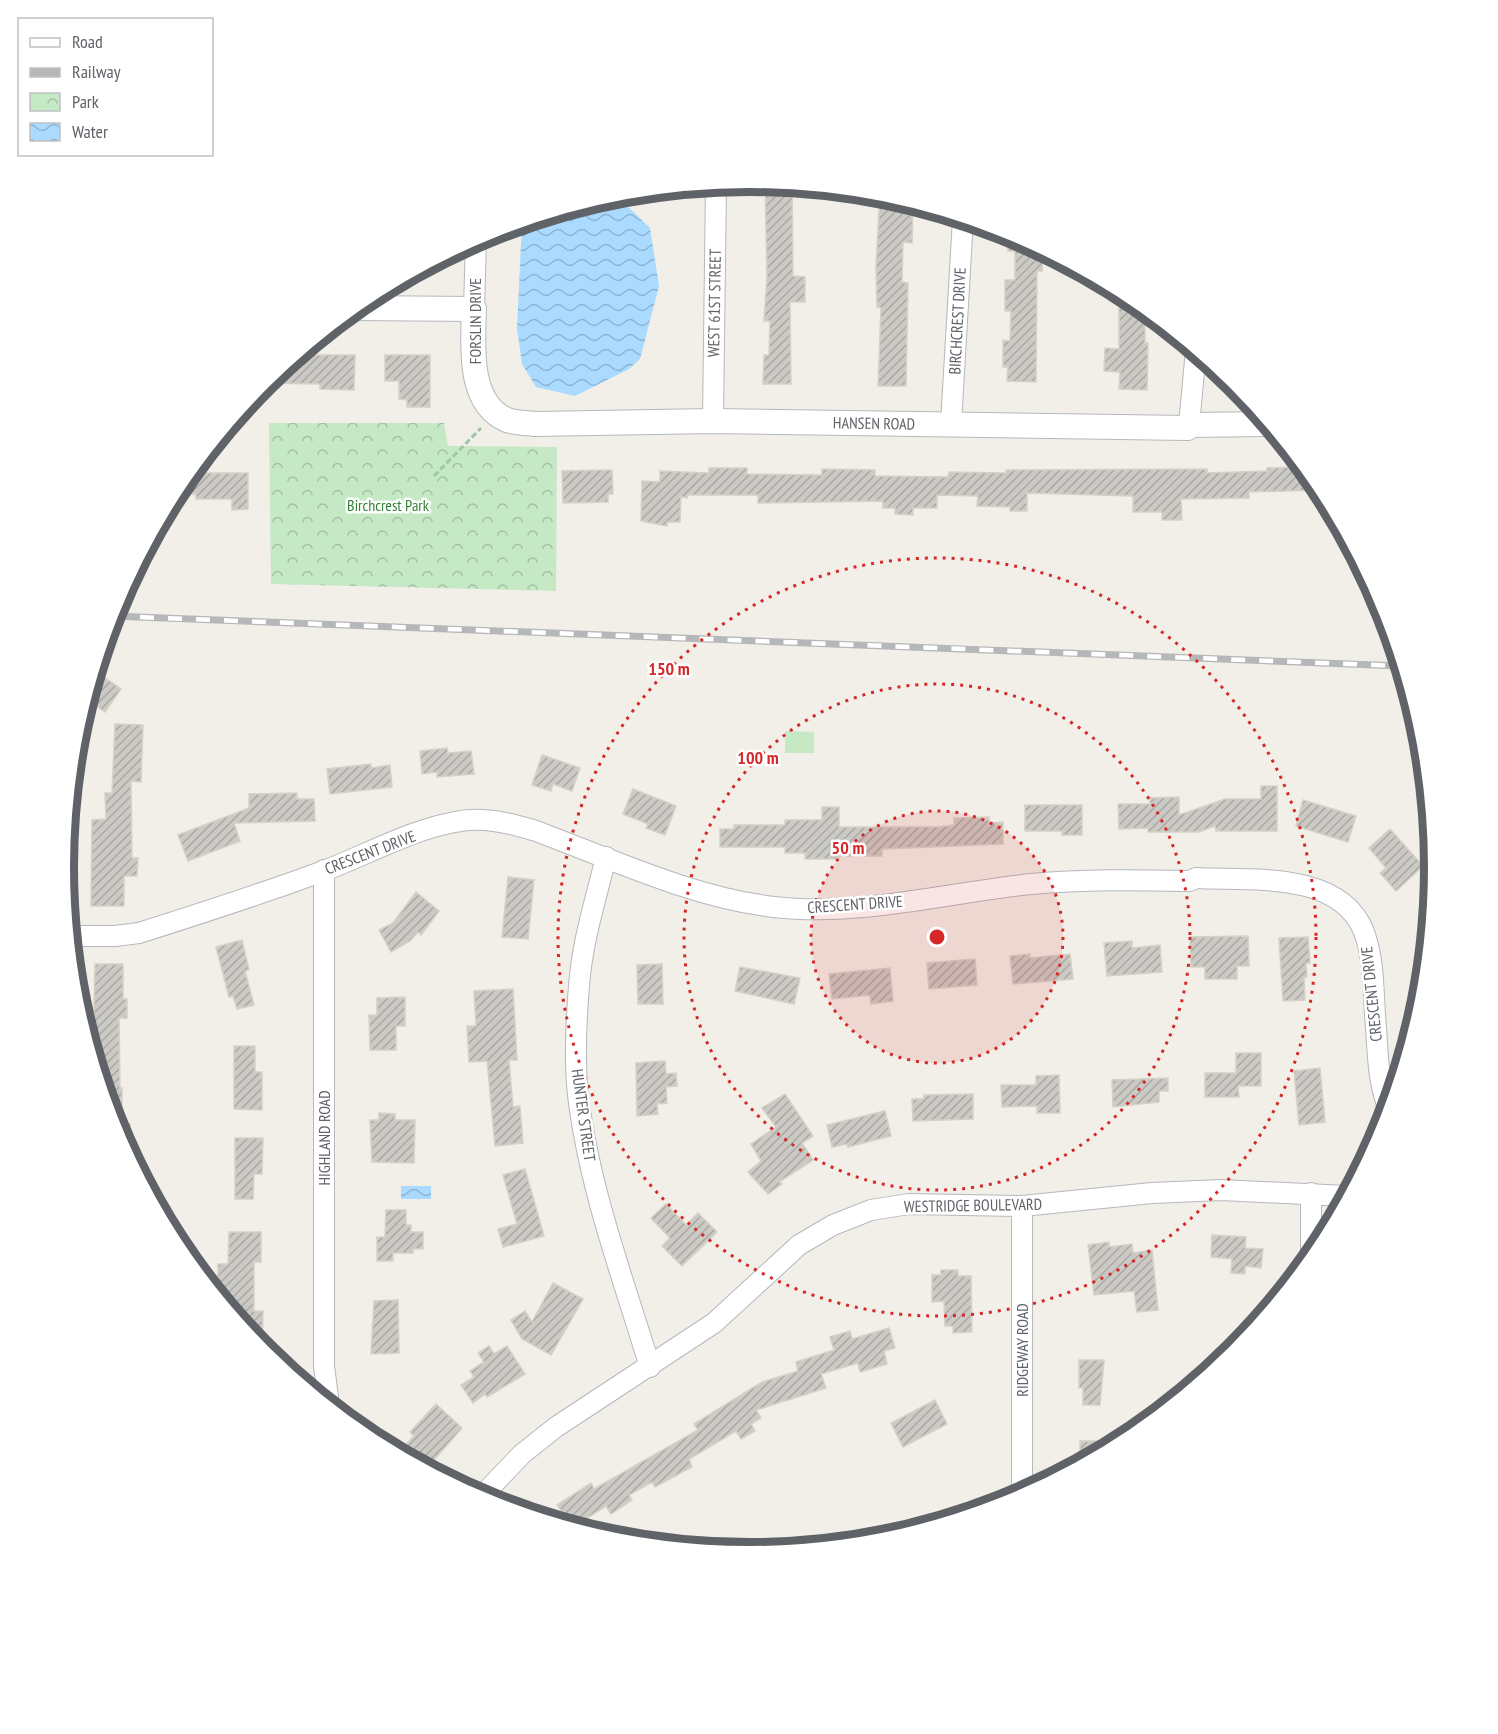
<svg xmlns="http://www.w3.org/2000/svg" width="1498" height="1734" font-family="'PT Sans Narrow',sans-serif">
	<style>
		.park { fill: url(#park-crowns) }
		.garden { fill: #c5e8c5 }
		.water { fill: url(#water-waves) }
		.building { fill: url(#building-hatch); stroke: #d6d1c6; stroke-width: 1.5 }
		.lines { fill: none; stroke-linecap: round; stroke-linejoin: round }
		.minor-casing { stroke: #b5b8bc; stroke-width: 22 }
		.tertiary-casing { stroke: #b5b8bc; stroke-width: 26 }
		.path { stroke: #9cc7a9; stroke-width: 3; stroke-dasharray: 6 3; stroke-linecap: butt }
		.minor { stroke: #fff; stroke-width: 20 }
		.tertiary { stroke: #fff; stroke-width: 24 }
		.rail-casing { stroke: #b6b7b8; stroke-width: 7 }
		.rail { stroke: #fff; stroke-width: 4.5; stroke-dasharray: 14; stroke-linecap: butt }
		.ring { fill: none; stroke: #d62828; stroke-width: 3; stroke-dasharray: 3 6 }
		.labels { text-anchor: middle; dominant-baseline: central; stroke-width: 5; stroke-linejoin: round; paint-order: stroke }
		.street-label { font-size: 16px; fill: #5f6368; stroke: #fff }
		.park-label { font-size: 16px; fill: #348238; stroke: #fff }
		.rim { fill: none; stroke: #5f6368; stroke-width: 8 }
		.centre { fill: #d62828; stroke: #fff; stroke-width: 3 }
		.ring-label { font-size: 18px; text-anchor: middle; font-weight: bold; fill: #d62828; stroke: #fff; stroke-width: 5; stroke-linejoin: round; paint-order: stroke }
	</style>
	<defs>
		<pattern id="park-crowns" width="20" height="18" patternUnits="userSpaceOnUse" patternTransform="scale(1.5)"><rect width="20" height="18" fill="#c5e8c5"/><path d="M2 6a3 3 0 1 1 6 0M12 15a3 3 0 1 1 6 0" fill="none" stroke="#a3c0a4"/></pattern>
		<pattern id="water-waves" width="16" height="10" patternUnits="userSpaceOnUse" patternTransform="scale(1.5)"><rect width="16" height="10" fill="#aadaff"/><path d="M0 5q4-4 8 0t8 0" fill="none" stroke="#8eb4d2"/></pattern>
		<pattern id="building-hatch" width="6" height="6" patternUnits="userSpaceOnUse" patternTransform="scale(1.5)"><rect width="6" height="6" fill="#cccac5"/><path d="M-1 1l2-2M0 6l6-6M5 7l2-2" fill="none" stroke="#a9a8a4"/></pattern>
	</defs>
	<rect width="100%" height="100%" fill="#f1efe8"/>
	<polygon class="park" points="269,423 444,423 448,446 557,447 556,591 271,584"/>
	<polygon class="garden" points="785,731 814,732 814,753 785,753"/>
	<g class="water">
		<polygon points="615,194 650,228 659,286 640,359 629,369 575,396 536,387 522,364 517,329 522,222"/>
		<rect x="401" y="1186" width="30" height="13"/>
	</g>
	<g class="building">
		<polygon points="765,183 792,185 793,276 805,277 805,302 790,302 791,384 763,384 764,355 769,355 770,321 764,321 767,276"/>
		<polygon points="880,194 913,203 912,243 903,242 902,282 908,283 906,386 878,386 881,308 877,307 876,266"/>
		<polygon points="1008,232 1047,252 1043,252 1042,271 1037,271 1036,382 1007,381 1008,367 1003,367 1003,340 1010,341 1011,311 1005,311 1005,280 1015,280 1015,251 1008,251"/>
		<polygon points="1119,291 1145,309 1145,343 1148,343 1147,390 1119,389 1120,372 1104,371 1105,348 1119,349"/>
		<polygon points="300,352 313,352 313,355 355,355 354,390 320,389 320,384 263,383"/>
		<polygon points="385,355 430,355 430,407 407,407 407,400 399,399 399,381 385,381"/>
		<polygon points="1304,467 1322,490 1249,492 1249,498 1181,499 1182,520 1162,520 1162,512 1133,512 1133,496 1027,493 1027,511 1010,511 1010,507 977,506 978,496 937,495 937,508 913,508 913,515 895,514 895,508 883,508 883,501 758,503 758,495 688,495 687,498 681,497 680,522 667,522 667,526 641,521 642,481 660,482 660,471 709,473 709,468 747,468 747,474 822,475 822,469 875,470 875,476 948,477 949,472 1006,473 1006,470 1207,469 1207,473 1267,471 1267,468"/>
		<polygon points="612,470 613,494 608,494 608,502 563,503 562,471"/>
		<polygon points="189,473 248,473 248,509 232,510 232,499 196,499 196,494 187,494"/>
		<polygon points="95,671 121,689 105,712 86,699"/>
		<polygon points="115,724 143,725 141,782 131,781 132,858 138,858 137,876 124,876 124,906 91,906 92,820 106,819 105,793 112,793"/>
		<polygon points="447,748 448,753 471,751 474,774 437,777 437,772 422,774 420,751"/>
		<polygon points="542,755 580,768 572,791 553,784 551,791 532,785"/>
		<polygon points="371,764 371,768 390,765 392,787 330,794 327,769"/>
		<polygon points="1261,786 1277,786 1277,831 1216,831 1215,826 1199,832 1148,832 1148,828 1119,829 1118,804 1150,804 1150,798 1179,797 1179,815 1225,799 1261,799"/>
		<polygon points="633,789 676,806 665,835 646,828 648,824 623,814"/>
		<polygon points="297,793 297,799 314,799 315,821 234,823 240,841 188,861 178,835 249,808 249,794"/>
		<polygon points="1303,800 1356,816 1348,842 1296,826"/>
		<polygon points="1025,805 1082,805 1082,835 1062,835 1062,831 1025,831"/>
		<polygon points="822,807 839,807 839,827 940,827 954,825 954,818 989,817 989,823 1003,822 1003,844 882,849 882,856 839,856 839,859 805,859 805,853 785,853 785,847 720,847 720,829 734,829 734,825 785,825 785,820 822,820"/>
		<polygon points="1390,829 1423,866 1396,891 1380,873 1386,868 1369,848"/>
		<polygon points="508,877 534,880 528,939 502,937"/>
		<polygon points="416,892 439,911 421,935 418,932 410,941 391,952 379,930 393,923"/>
		<polygon points="1248,936 1249,966 1237,966 1237,979 1205,979 1205,967 1191,967 1190,937"/>
		<polygon points="1308,937 1310,963 1306,963 1307,977 1304,977 1305,1000 1283,1001 1279,938"/>
		<polygon points="242,940 249,970 245,971 254,1005 237,1009 233,996 229,997 216,947"/>
		<polygon points="1132,941 1132,948 1160,945 1162,972 1107,976 1104,943"/>
		<polygon points="1030,954 1030,958 1070,954 1073,979 1013,984 1010,956"/>
		<polygon points="975,959 977,985 929,989 927,963"/>
		<polygon points="95,964 123,964 123,999 127,999 127,1018 119,1018 120,1088 122,1088 122,1124 130,1124 129,1155 115,1129 93,1056"/>
		<polygon points="662,964 663,1004 638,1004 637,965"/>
		<polygon points="740,967 800,978 794,1004 735,991"/>
		<polygon points="890,968 893,1001 871,1004 870,995 832,999 829,974"/>
		<polygon points="513,989 517,1060 509,1060 513,1107 520,1106 523,1143 495,1146 487,1061 469,1062 467,1026 476,1026 474,991"/>
		<polygon points="405,997 405,1026 396,1026 396,1050 370,1050 369,1015 377,1015 377,998"/>
		<polygon points="234,1046 255,1046 255,1072 262,1072 262,1110 234,1109"/>
		<polygon points="1236,1053 1261,1053 1261,1086 1238,1086 1239,1097 1205,1097 1205,1073 1236,1073"/>
		<polygon points="665,1061 666,1074 676,1073 677,1086 666,1087 667,1103 657,1104 658,1114 637,1116 636,1063"/>
		<polygon points="1320,1068 1325,1122 1299,1125 1294,1071"/>
		<polygon points="1059,1075 1060,1113 1037,1113 1037,1106 1002,1107 1001,1085 1036,1085 1036,1076"/>
		<polygon points="1168,1078 1168,1091 1159,1091 1159,1102 1113,1107 1112,1080"/>
		<polygon points="785,1094 813,1136 802,1143 813,1160 779,1182 782,1184 768,1194 748,1172 761,1161 751,1144 776,1127 762,1108"/>
		<polygon points="973,1094 973,1119 913,1121 912,1099 924,1099 924,1095"/>
		<polygon points="885,1111 891,1136 848,1147 847,1144 832,1147 827,1125"/>
		<polygon points="379,1113 395,1114 395,1120 415,1120 414,1163 372,1162 370,1120 379,1120"/>
		<polygon points="235,1138 263,1138 262,1174 254,1174 253,1199 235,1199"/>
		<polygon points="525,1169 544,1236 503,1247 498,1229 517,1224 503,1175"/>
		<polygon points="666,1204 686,1225 698,1213 717,1232 682,1266 662,1246 670,1238 651,1218"/>
		<polygon points="386,1210 406,1210 406,1225 411,1225 411,1232 423,1232 423,1249 413,1249 413,1253 393,1253 393,1261 377,1261 377,1237 385,1237"/>
		<polygon points="229,1232 261,1232 261,1262 254,1262 254,1311 263,1311 262,1350 218,1296 218,1264 228,1264"/>
		<polygon points="1212,1235 1246,1237 1245,1248 1263,1249 1261,1268 1245,1266 1245,1274 1231,1273 1232,1259 1211,1257"/>
		<polygon points="1109,1242 1109,1247 1132,1244 1133,1253 1152,1250 1158,1310 1137,1312 1134,1291 1094,1295 1088,1245"/>
		<polygon points="941,1270 958,1270 958,1276 971,1276 972,1332 953,1333 953,1326 945,1326 944,1301 932,1302 932,1275 941,1275"/>
		<polygon points="553,1283 583,1299 551,1355 522,1339 511,1320 525,1311 532,1322"/>
		<polygon points="398,1300 399,1353 371,1354 374,1301"/>
		<polygon points="889,1328 895,1348 884,1351 887,1364 860,1372 858,1363 821,1374 826,1388 756,1410 761,1418 751,1424 755,1431 741,1439 736,1431 689,1459 692,1467 655,1487 652,1482 629,1495 632,1500 611,1514 606,1506 573,1527 557,1505 591,1483 594,1489 698,1430 694,1424 762,1382 798,1371 796,1362 834,1350 830,1337 850,1331 852,1339"/>
		<polygon points="489,1346 494,1354 507,1346 525,1374 487,1397 485,1394 473,1403 461,1385 474,1377 470,1371 484,1362 478,1353"/>
		<polygon points="1079,1360 1104,1360 1100,1405 1083,1405 1083,1388 1079,1388"/>
		<polygon points="935,1400 947,1424 903,1447 891,1423"/>
		<polygon points="436,1404 462,1428 427,1468 418,1460 415,1463 398,1453 414,1436 410,1432"/>
		<polygon points="1080,1441 1124,1441 1080,1464"/>
	</g>
	<g class="lines">
		<defs>
			<g id="minor">
				<polyline points="474,309 476,239"/>
				<polyline points="713,421 716,184"/>
				<polyline points="951,424 963,219"/>
				<polyline points="1189,425 1196,350"/>
				<path d="M606,857C596,899 582,942 579,986C576,1022 574,1059 578,1095C589,1188 623,1278 650,1367"/>
				<polyline points="324,870 324,1366 329,1405"/>
				<path d="M70,936H115L139,933C202,913 265,893 326,870C368,854 411,830 455,822C482,816 510,823 536,831C611,859 694,898 774,907C859,917 946,893 1031,884C1084,879 1137,880 1190,881L1196,878C1249,881 1340,870 1364,932C1375,961 1373,997 1376,1028C1378,1055 1378,1084 1389,1109"/>
				<polyline points="1022,1206 1022,1495"/>
				<polyline points="1311,1259 1311,1193"/>
				<polyline points="480,1498 522,1454 556,1427 714,1323 799,1245 833,1225 871,1210 909,1204 1022,1206 1152,1193 1221,1190 1347,1196"/>
			</g>
			<path id="tertiary" d="M354,308L474,309C473,344 467,403 507,420C515,423 527,423 535,424L713,421L1188,428L1189,425L1268,424"/>
		</defs>
		<use href="#minor" class="minor-casing"/>
		<use href="#tertiary" class="tertiary-casing"/>
		<polyline class="path" points="434,476 481,428"/>
		<use href="#minor" class="minor"/>
		<use href="#tertiary" class="tertiary"/>
		<defs>
			<polyline id="rail" points="112,616 1401,666"/>
		</defs>
		<use href="#rail" class="rail-casing"/>
		<use href="#rail" class="rail"/>
	</g>
	<circle cx="937" cy="937" r="126" fill="#d62828" fill-opacity=".12"/>
	<g class="ring">
		<circle cx="937" cy="937" r="126"/>
		<circle cx="937" cy="937" r="253"/>
		<circle cx="937" cy="937" r="379"/>
	</g>
	<g class="labels">
		<g class="street-label">
			<text transform="translate(714 303) rotate(-89)">WEST 61ST STREET</text>
			<text transform="translate(475 321) rotate(-90)">FORSLIN DRIVE</text>
			<text transform="translate(957 321) rotate(-87)">BIRCHCREST DRIVE</text>
			<text transform="translate(874 423) rotate(1)">HANSEN ROAD</text>
			<text transform="translate(370 852) rotate(-21)">CRESCENT DRIVE</text>
			<text transform="translate(855 904) rotate(-4)">CRESCENT DRIVE</text>
			<text transform="translate(1371 994) rotate(-96)">CRESCENT DRIVE</text>
			<text transform="translate(584 1115) rotate(82)">HUNTER STREET</text>
			<text transform="translate(324 1138) rotate(-90)">HIGHLAND ROAD</text>
			<text transform="translate(973 1205) rotate(-1)">WESTRIDGE BOULEVARD</text>
			<text transform="translate(1022 1350) rotate(-90)">RIDGEWAY ROAD</text>
		</g>
		<g class="park-label">
			<text x="388" y="505">Birchcrest Park</text>
		</g>
	</g>
	<path d="M0 0H1498V1734H0ZM74 867a675 675 0 1 1 1350 0a675 675 0 1 1-1350 0Z" fill="#fff" fill-rule="evenodd"/>
	<path class="rim" d="M74 867a675 675 0 1 1 1350 0a675 675 0 1 1-1350 0Z"/>
	<circle cx="937" cy="937" r="9" class="centre"/>
	<g class="ring-label">
		<text x="669" y="675">150 m</text>
		<text x="758" y="764">100 m</text>
		<text x="848" y="854">50 m</text>
	</g>
	<rect x="18" y="18" width="195" height="138" fill="#ffffff" stroke="#bfc1c3" stroke-width="1.5"/>
	<rect x="30" y="38" width="30" height="9" fill="#ffffff" stroke="#bfc1c3" stroke-width="1.5"/>
	<text x="72" y="48" font-size="18" fill="#5f6368">Road</text>
	<rect x="30" y="68" width="30" height="9" fill="#b6b7b8" stroke="#bfc1c3" stroke-width="1.5"/>
	<text x="72" y="78" font-size="18" fill="#5f6368">Railway</text>
	<rect x="30" y="93" width="30" height="18" fill="url(#park-crowns)" stroke="#bfc1c3" stroke-width="1.5"/>
	<text x="72" y="108" font-size="18" fill="#5f6368">Park</text>
	<rect x="30" y="123" width="30" height="18" fill="url(#water-waves)" stroke="#bfc1c3" stroke-width="1.5"/>
	<text x="72" y="138" font-size="18" fill="#5f6368">Water</text>
</svg>
